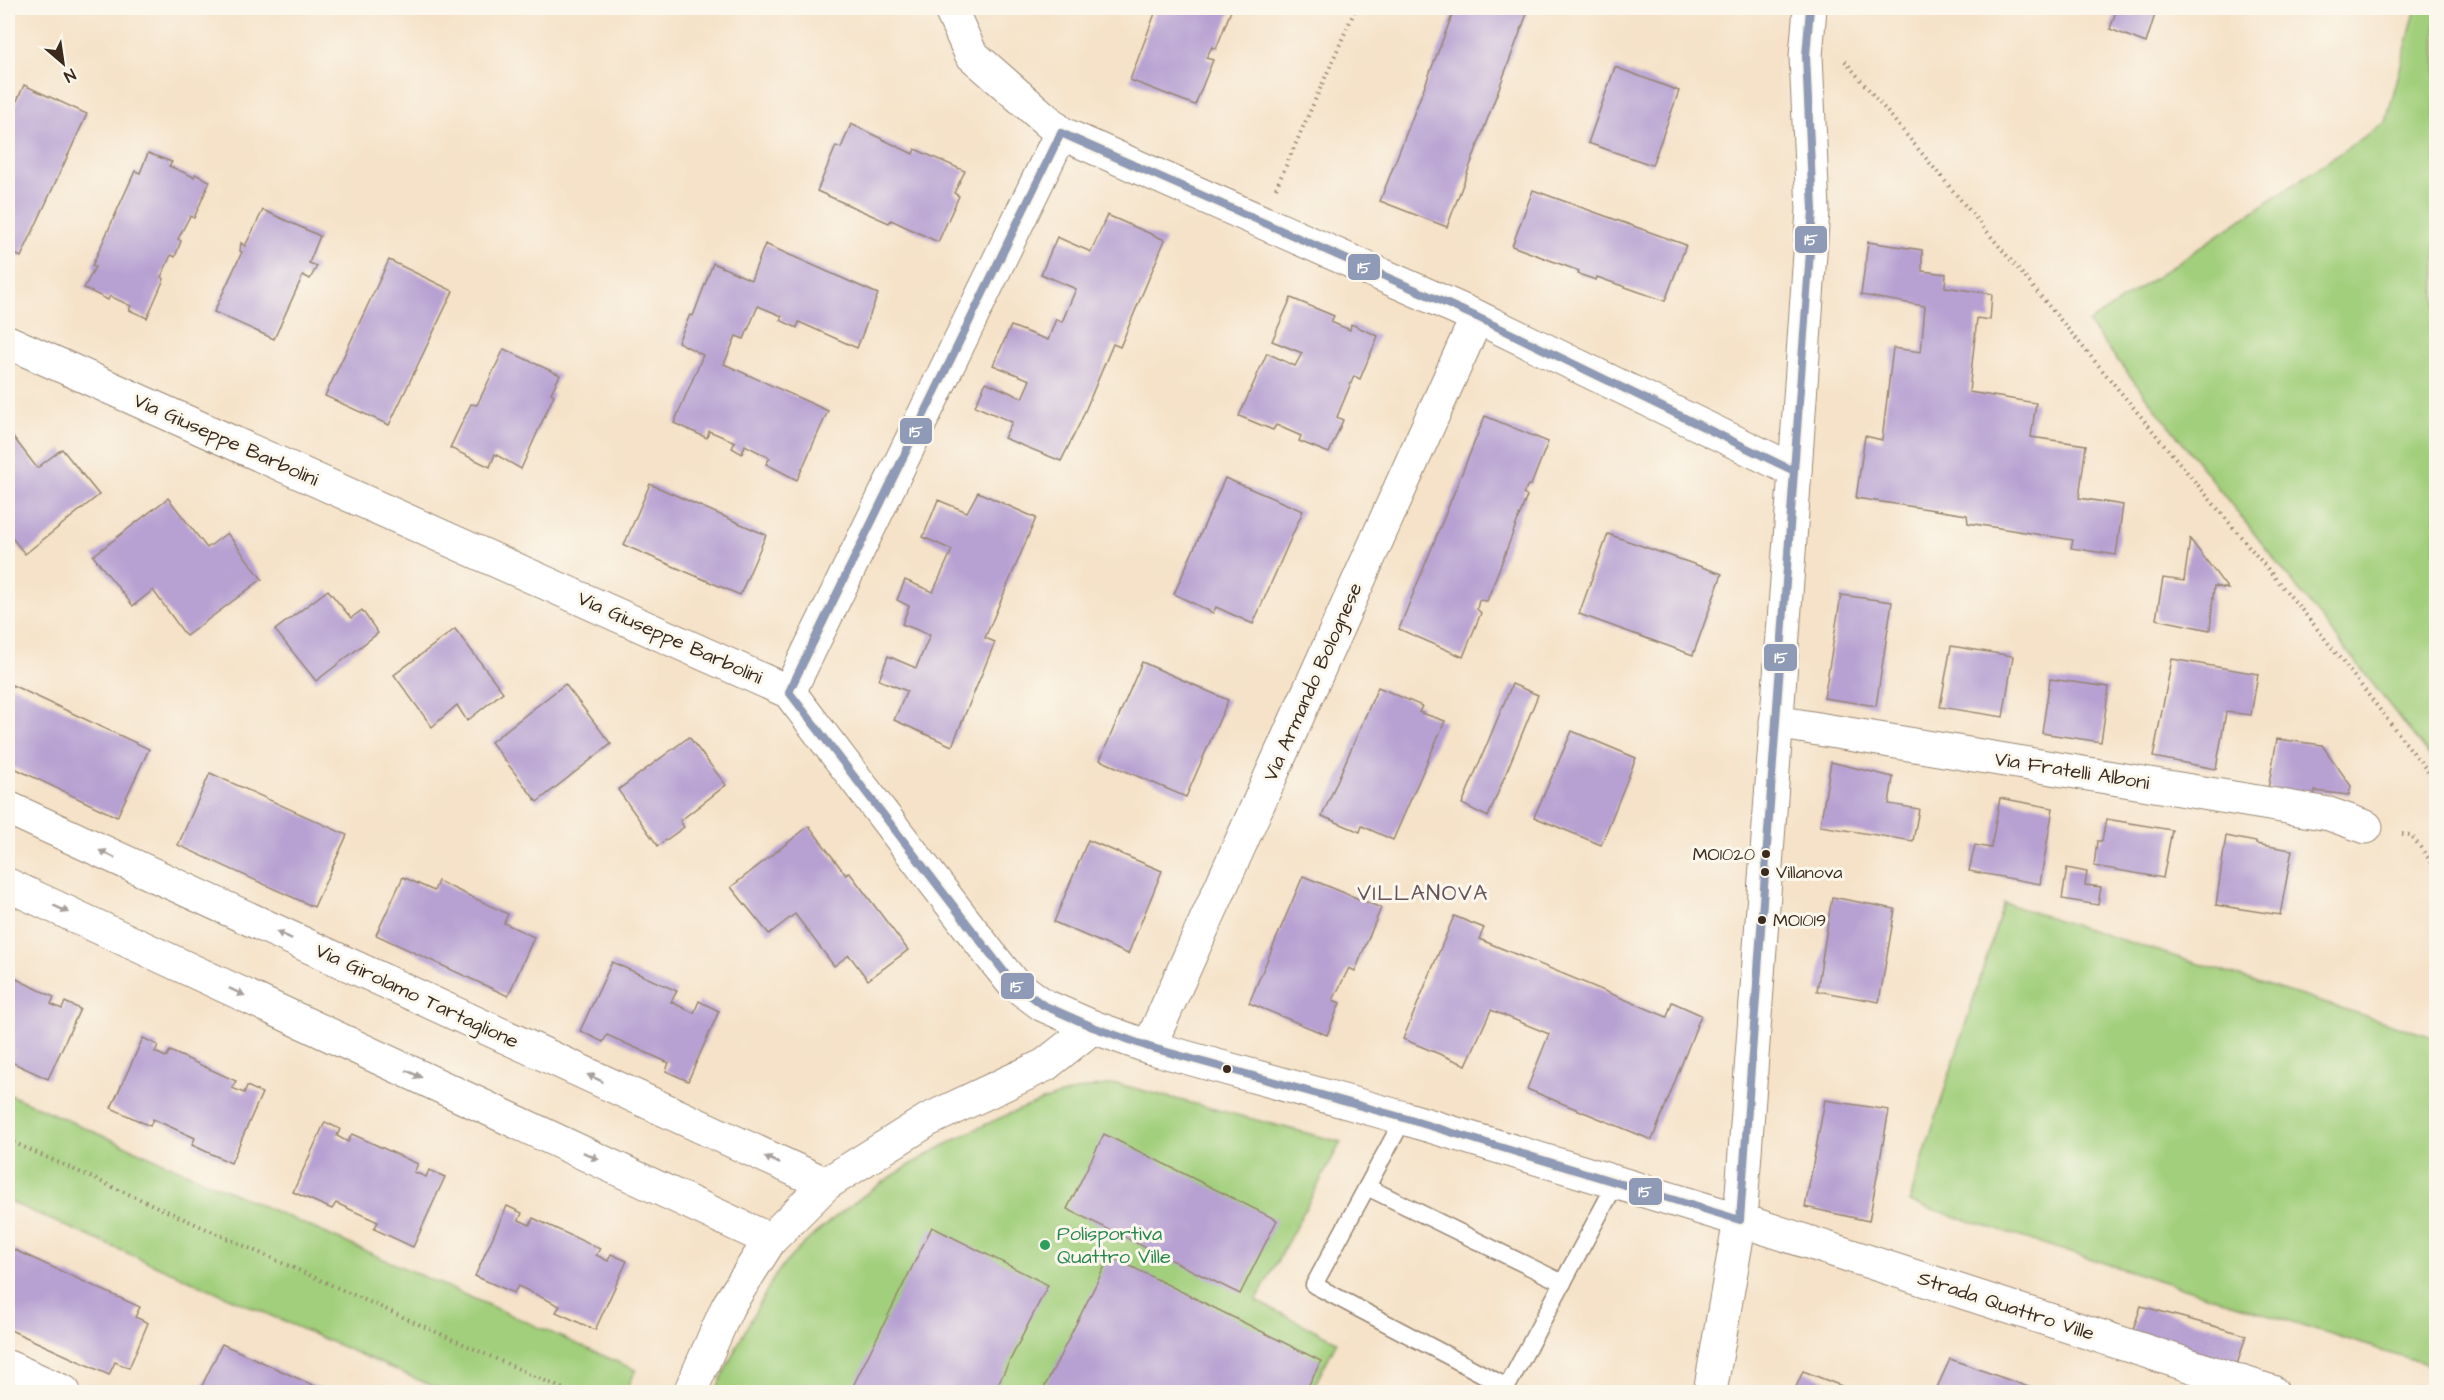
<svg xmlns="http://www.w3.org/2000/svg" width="2444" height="1400" font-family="'Architects Daughter',sans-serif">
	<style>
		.park { fill: #a2cf7c; stroke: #6e7c4d; stroke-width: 1.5 }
		.building { fill: #b7a1d2 }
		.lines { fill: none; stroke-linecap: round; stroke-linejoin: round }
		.lane-casing { stroke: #988673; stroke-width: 19 }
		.street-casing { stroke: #988673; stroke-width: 35 }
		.path { stroke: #988673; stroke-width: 4; stroke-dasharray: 1.5 4.5; stroke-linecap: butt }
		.lane { stroke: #fff; stroke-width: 16 }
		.street { stroke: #fff; stroke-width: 33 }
		.bus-1-casing { stroke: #fbf7ec; stroke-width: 12 }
		.bus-1 { stroke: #8f9ab6; stroke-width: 8 }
		.oneway { fill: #a79f9a }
		.bus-dot { fill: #3b2a1e; stroke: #fbf7ec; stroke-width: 2 }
		.leisure-dot { fill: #2e9e5b; stroke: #fbf7ec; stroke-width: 2 }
		.labels { text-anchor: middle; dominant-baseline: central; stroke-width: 6; stroke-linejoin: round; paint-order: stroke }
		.bus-label { font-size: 18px; fill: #3b2a1e; stroke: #fbf7ec; text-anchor: start }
		.street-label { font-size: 20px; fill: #3b2a1e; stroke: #fbf7ec }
		.leisure-label { font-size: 20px; fill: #27864d; stroke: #fbf7ec; text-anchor: start }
		.quarter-label { font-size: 22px; letter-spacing: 1.5px; fill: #66545d; stroke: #fbf7ec }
		.line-badge { stroke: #fbf7ec; stroke-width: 2 }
		.badge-label { font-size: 16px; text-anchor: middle; font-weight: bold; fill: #fff }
	</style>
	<rect width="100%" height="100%" fill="#fbf7ec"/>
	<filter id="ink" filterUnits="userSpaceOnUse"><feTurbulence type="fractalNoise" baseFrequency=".0167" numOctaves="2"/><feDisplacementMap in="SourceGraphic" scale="12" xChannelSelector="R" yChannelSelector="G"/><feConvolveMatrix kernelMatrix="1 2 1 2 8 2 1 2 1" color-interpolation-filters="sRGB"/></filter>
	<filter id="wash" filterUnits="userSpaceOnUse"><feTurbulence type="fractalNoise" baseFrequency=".008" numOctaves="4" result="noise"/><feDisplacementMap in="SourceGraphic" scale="24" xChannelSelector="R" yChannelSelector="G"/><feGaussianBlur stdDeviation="1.35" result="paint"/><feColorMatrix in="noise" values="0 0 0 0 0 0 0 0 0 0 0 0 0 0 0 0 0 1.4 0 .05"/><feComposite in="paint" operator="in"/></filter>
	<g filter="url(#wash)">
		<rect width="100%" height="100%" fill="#f5e2c8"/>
		<g class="park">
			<polygon points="2416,8 2436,8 2436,764 2088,323 2386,122"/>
			<polygon points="2004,903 2436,1038 2436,1367 1909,1202"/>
			<path d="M1118,1084L1341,1142L1256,1301L1337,1341L1311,1392H715C729,1361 745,1330 762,1299C768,1289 773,1277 781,1268C845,1192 1019,1090 1118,1084Z"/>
			<polygon points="8,1094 636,1370 625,1392 446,1392 8,1201"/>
		</g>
		<g id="blocks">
			<g class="building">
				<polygon points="1157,8 1232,8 1216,49 1212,47 1206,58 1213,60 1195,105 1130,80"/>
				<polygon points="1455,8 1519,8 1528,11 1447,227 1380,201"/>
				<polygon points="2117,8 2157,8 2146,43 2110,29"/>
				<polygon points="1615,67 1679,91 1652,165 1588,143"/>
				<polygon points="24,85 87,114 21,257 8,251 8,121"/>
				<polygon points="851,124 913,154 915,149 965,171 954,193 959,196 938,242 891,220 889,223 817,191 836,146 841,148"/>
				<polygon points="148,153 172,162 169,166 194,177 195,174 210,181 194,218 190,216 178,239 181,241 175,257 171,255 161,277 164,279 147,318 129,310 131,306 110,296 108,300 84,288 95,267 92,266 135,171 140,173"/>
				<polygon points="1533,190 1686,245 1665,301 1597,277 1596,280 1578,274 1579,271 1512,246"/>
				<polygon points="263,210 320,236 309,263 317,266 310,279 303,275 274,339 214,312 242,252 240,251 241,243 245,246"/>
				<polygon points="1107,215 1165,240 1120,347 1113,344 1080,423 1061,461 1004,438 1012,422 975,406 986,382 1022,398 1030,380 993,365 1011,326 1048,340 1056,319 1062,322 1076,289 1041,274 1057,237 1091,252"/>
				<polygon points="1868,242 1922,250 1922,271 1946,274 1945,287 1992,294 1990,320 1977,318 1969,392 2036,403 2031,437 2086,445 2079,498 2123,505 2116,555 2071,548 2073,540 1968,523 1967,515 1856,498 1865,436 1882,440 1893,348 1921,352 1925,306 1861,295"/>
				<polygon points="765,244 878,294 857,348 799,322 797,328 780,320 782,316 758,306 744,339 736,336 724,364 828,411 797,480 766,464 770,458 745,445 742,454 732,448 735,442 709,431 707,438 674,423 703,355 678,342 690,315 693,316 713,263 751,280"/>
				<polygon points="389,260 453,291 389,425 325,396"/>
				<polygon points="1291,298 1334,316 1331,322 1350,330 1351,324 1378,336 1360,379 1354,376 1337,417 1343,420 1329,453 1299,441 1301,436 1276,425 1273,430 1239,416 1267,353 1295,366 1302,353 1272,341"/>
				<polygon points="504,349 560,375 551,393 554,395 521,469 495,454 490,467 450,448 471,404 477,405"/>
				<polygon points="1485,416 1548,442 1531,485 1528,485 1523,494 1527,496 1487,601 1479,600 1477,609 1481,613 1463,657 1399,629"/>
				<polygon points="8,430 37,468 62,449 99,495 25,554 8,533"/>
				<polygon points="1225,478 1303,511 1253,624 1216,607 1213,613 1174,594"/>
				<polygon points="650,484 766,535 740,595 624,545"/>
				<polygon points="978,492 1036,518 985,638 995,642 952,746 894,720 907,691 879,680 888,656 916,668 930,635 902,624 909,606 897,600 905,580 933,592 952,550 923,537 938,500 967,512"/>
				<polygon points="168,498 207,548 227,533 262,579 186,636 153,590 133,606 93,556"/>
				<polygon points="1608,534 1722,574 1693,655 1579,614"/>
				<polygon points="2190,539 2228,589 2214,586 2210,630 2156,619 2163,578 2184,581"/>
				<polygon points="328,590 351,618 362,610 378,633 316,681 275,630"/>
				<polygon points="1841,595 1892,602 1876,706 1824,698"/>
				<polygon points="455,629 503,692 467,721 457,705 432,727 394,675"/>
				<polygon points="1951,646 2013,656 2003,717 1940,707"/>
				<polygon points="2172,659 2258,674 2251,715 2226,712 2216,769 2153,757"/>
				<polygon points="1142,662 1228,700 1186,797 1100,760"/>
				<polygon points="2050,679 2109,687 2101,742 2042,733"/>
				<polygon points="565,684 611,744 537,802 491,742"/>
				<polygon points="1512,684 1538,695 1488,817 1462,804"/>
				<polygon points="12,685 149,749 117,817 8,765 8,698"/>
				<polygon points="1378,687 1422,706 1419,712 1445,721 1393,840 1362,826 1360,832 1322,816"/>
				<polygon points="1572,731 1636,758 1601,845 1534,817"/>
				<polygon points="689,737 726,785 680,821 684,827 658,846 618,790"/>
				<polygon points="2277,739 2322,745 2351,786 2349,795 2315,791 2313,798 2268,789"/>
				<polygon points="1831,762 1893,777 1889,804 1919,809 1913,841 1820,826"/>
				<polygon points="210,773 347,835 314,907 178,845"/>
				<polygon points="2000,798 2053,808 2040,884 1969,871 1975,845 1991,848"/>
				<polygon points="2106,819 2172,830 2163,878 2094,866 2097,841 2102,841"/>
				<polygon points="809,826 846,875 849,872 908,950 868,980 849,955 834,966 795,914 769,934 731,887"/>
				<polygon points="2226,836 2256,842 2256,844 2292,850 2280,915 2216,905"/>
				<polygon points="1088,840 1162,871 1128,954 1054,922"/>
				<polygon points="2067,868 2087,872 2085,885 2101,887 2098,905 2062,899"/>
				<polygon points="1303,876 1381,908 1355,971 1349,968 1333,1000 1340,1003 1327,1035 1249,1003"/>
				<polygon points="403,877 434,891 438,881 508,914 504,923 534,937 508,996 376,935"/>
				<polygon points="1832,897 1895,909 1879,1002 1817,991"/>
				<polygon points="1454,916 1484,928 1479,939 1667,1017 1672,1002 1701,1015 1652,1140 1527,1089 1549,1034 1491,1010 1466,1065 1403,1039"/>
				<polygon points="612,962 677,991 671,1002 694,1013 699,1001 719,1011 688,1081 666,1071 669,1063 607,1035 603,1042 580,1031"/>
				<polygon points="8,975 54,997 51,1004 62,1009 65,1002 80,1009 48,1079 9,1061 13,1054 8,1052"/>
				<polygon points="143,1038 158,1045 155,1052 166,1057 170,1051 236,1081 232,1088 244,1093 247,1086 262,1093 231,1163 192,1145 195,1138 153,1119 150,1126 111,1108"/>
				<polygon points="1825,1100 1889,1110 1869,1221 1805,1207"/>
				<polygon points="325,1122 340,1129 337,1136 348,1142 352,1134 418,1164 414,1172 426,1177 429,1170 445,1177 413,1247 374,1229 378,1222 336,1203 332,1209 293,1192"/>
				<polygon points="1104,1134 1277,1220 1240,1294 1067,1209"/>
				<polygon points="507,1206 522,1213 519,1220 530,1225 533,1218 600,1249 596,1255 608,1261 611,1254 627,1261 595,1330 556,1312 560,1306 518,1286 514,1293 475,1276"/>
				<polygon points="932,1227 1048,1285 994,1392 850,1392"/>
				<polygon points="8,1247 140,1307 135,1317 148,1323 129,1368 115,1362 109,1375 8,1329"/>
				<polygon points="1110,1256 1321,1361 1305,1392 1042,1392"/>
				<polygon points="2141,1306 2246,1335 2237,1365 2131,1336"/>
				<polygon points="222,1344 328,1392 199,1392"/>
				<polygon points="1950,1359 2037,1390 2037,1392 1935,1392"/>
				<polygon points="1803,1371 1857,1392 1794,1392"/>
			</g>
		</g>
	</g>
	<g filter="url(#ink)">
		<use href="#blocks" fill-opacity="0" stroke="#988673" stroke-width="1.5"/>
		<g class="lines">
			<defs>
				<g id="lane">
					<polyline points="1404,1118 1314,1285 1507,1387 1616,1183"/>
					<polyline points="1367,1187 1563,1283"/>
				</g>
				<g id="street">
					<polyline points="950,8 971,54 1061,133 1477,317 1795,471"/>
					<polyline points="8,342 789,692 992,957 1012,982 1043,1005 1093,1027 1149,1047 1404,1118 1740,1220 2272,1392"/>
					<polyline points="789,692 1061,133"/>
					<polyline points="1776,722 2329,814 2366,827"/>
					<polyline points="8,808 826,1184"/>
					<polyline points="8,885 770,1240"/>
					<polyline points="1149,1047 1477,317"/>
					<polyline points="8,1367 64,1392"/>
					<polyline points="690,1392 728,1306 770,1240 826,1184 928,1120 1045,1065 1093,1027"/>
					<polyline points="1710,1392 1740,1220 1795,471 1813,210 1806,56 1810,8"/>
				</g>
			</defs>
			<use href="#lane" class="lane-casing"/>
			<use href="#street" class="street-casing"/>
			<g class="path">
				<polyline points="1759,8 1772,13"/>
				<polyline points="1845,61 2311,621 2436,782"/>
				<polyline points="1276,188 1356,8"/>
				<polyline points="2402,834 2411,835 2436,868"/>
				<polyline points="8,1140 570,1392"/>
			</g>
			<use href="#lane" class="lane"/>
			<use href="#street" class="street"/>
			<defs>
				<g id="bus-1">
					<polygon points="1061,133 1477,317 1794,471 1740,1220 1404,1118 1149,1047 1093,1027 1043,1005 1012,982 789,692"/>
					<polyline points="1794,471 1813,210 1806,56 1810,8"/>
				</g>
			</defs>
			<use href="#bus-1" class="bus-1-casing"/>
			<use href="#bus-1" class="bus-1"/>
		</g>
		<defs><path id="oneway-solid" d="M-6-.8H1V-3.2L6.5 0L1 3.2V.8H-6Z" transform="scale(1.5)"/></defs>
		<g class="oneway">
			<use href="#oneway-solid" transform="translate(107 854) rotate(-155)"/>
			<use href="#oneway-solid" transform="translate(61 909) rotate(25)"/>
			<use href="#oneway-solid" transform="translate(284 935) rotate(-155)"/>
			<use href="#oneway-solid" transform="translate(237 992) rotate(25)"/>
			<use href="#oneway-solid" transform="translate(414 1074) rotate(25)"/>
			<use href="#oneway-solid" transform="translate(595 1078) rotate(-155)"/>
			<use href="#oneway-solid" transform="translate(591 1156) rotate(25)"/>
			<use href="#oneway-solid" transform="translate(772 1160) rotate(-155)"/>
		</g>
	</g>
	<g class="bus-dot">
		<circle cx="1766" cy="854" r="5"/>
		<circle cx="1765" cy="872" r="5"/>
		<circle cx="1762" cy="920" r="5"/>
		<circle cx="1227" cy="1069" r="5"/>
	</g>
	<circle class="leisure-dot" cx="1045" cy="1245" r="6"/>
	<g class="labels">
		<g class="bus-label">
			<text x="1755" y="854" text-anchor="end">MO1020</text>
			<text x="1776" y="872">Villanova</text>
			<text x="1773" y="920">MO1019</text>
		</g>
		<g class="street-label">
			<text transform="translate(226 440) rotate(24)">Via Giuseppe Barbolini</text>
			<text transform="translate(670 638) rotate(24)">Via Giuseppe Barbolini</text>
			<text transform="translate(1313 682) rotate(-66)">Via Armando Bolognese</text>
			<text transform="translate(2072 771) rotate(9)">Via Fratelli Alboni</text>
			<text transform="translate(417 996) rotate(25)">Via Girolamo Tartaglione</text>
			<text transform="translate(2006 1306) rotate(18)">Strada Quattro Ville</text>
		</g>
		<g class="leisure-label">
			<text x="1057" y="1234">Polisportiva<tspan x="1057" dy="23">Quattro Ville</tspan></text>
		</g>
		<g class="quarter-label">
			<text x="1423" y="893">VILLANOVA</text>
		</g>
	</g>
	<g class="line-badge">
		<rect x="1794" y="225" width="34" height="29" rx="6" fill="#8f9ab6"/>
		<rect x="1347" y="253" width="34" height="28" rx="6" fill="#8f9ab6"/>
		<rect x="899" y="417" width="34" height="28" rx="6" fill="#8f9ab6"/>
		<rect x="1763" y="643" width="35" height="29" rx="6" fill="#8f9ab6"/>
		<rect x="1000" y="972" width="35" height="28" rx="6" fill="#8f9ab6"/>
		<rect x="1628" y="1177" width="35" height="29" rx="6" fill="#8f9ab6"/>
	</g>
	<g class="badge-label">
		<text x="1811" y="245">15</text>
		<text x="1364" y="273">15</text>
		<text x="916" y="437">15</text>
		<text x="1781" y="663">15</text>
		<text x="1017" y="992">15</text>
		<text x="1645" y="1197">15</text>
	</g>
	<rect width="2444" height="1400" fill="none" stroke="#fbf7ec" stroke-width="30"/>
	<g transform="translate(63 63) rotate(151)" stroke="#fbf7ec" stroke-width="4.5" paint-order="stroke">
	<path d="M0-4.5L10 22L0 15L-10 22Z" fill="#3b2a1e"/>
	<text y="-9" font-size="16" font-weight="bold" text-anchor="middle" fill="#3b2a1e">N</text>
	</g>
</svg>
